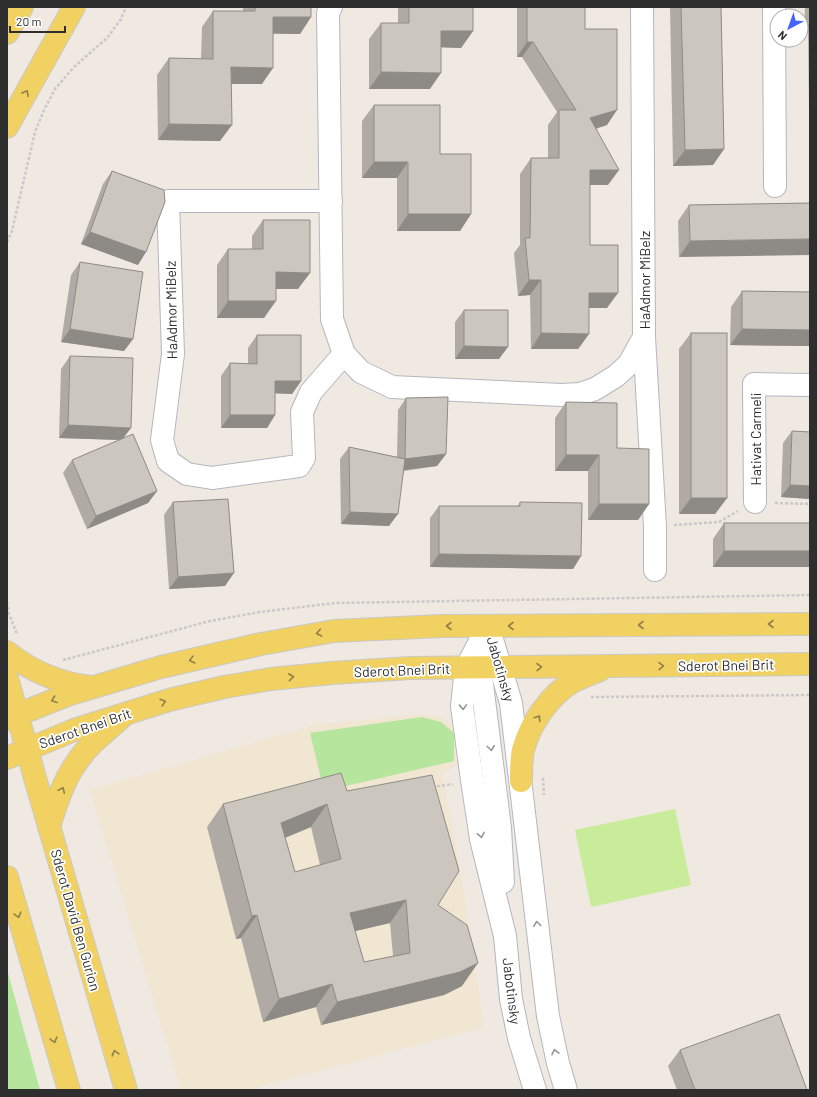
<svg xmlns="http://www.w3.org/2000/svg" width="817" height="1097" font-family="Barlow,sans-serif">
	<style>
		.education { fill: #f0e6d1 }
		.green { fill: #b6e59e }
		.pitch { fill: #c9ec9a }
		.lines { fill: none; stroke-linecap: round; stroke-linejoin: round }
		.minor-casing { stroke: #b4b7c1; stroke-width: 24 }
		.major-casing { stroke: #c9c9c9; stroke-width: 24 }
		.path { stroke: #c9c9c9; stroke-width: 2.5; stroke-dasharray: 3 2; stroke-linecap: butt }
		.minor { stroke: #fff; stroke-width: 22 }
		.major { stroke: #f2d163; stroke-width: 22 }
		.wall { fill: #afaba4; fill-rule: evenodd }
		.shaded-wall { fill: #8e8b86 }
		.building { fill: #cbc7bf; stroke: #8e8b86; fill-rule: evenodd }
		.oneway { stroke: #908048 }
		.oneway2 { stroke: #969696 }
		.labels { text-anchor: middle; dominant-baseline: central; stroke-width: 3.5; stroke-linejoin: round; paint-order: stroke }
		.street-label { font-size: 14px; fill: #2e2e2e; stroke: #fff }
	</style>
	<rect width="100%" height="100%" fill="#efe9e1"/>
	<polygon class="education" points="423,714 443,718 458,731 459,764 442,773 461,875 484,1027 247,1090 181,1090 90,790 316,725"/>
	<g class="green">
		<polygon points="422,717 441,722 454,733 454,761 324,791 310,733"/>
		<polygon points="7,969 40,1090 7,1090"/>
	</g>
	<polygon class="pitch" points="675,809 691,885 591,907 575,830"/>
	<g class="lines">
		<defs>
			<g id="minor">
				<polyline points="331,7 328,13 332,319 344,354 361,372 392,387 562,395 580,394 595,389 616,376 629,364 644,337 642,7"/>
				<polyline points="774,7 775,186"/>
				<polyline points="331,201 168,201 173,354 162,440 168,461 187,474 212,478 299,466 304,458 302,412 311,392 344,354"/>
				<polyline points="644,337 655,527 655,570"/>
				<polyline points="755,502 754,384 810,385"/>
				<polyline points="488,626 466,668 462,706 472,780 481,839 505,936 511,999 519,1038 535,1090"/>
				<polyline points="488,626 511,703 548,1016 558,1063 566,1090"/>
				<polyline points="484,648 480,668 500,828 503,882"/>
			</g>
			<g id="major">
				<polyline points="7,33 22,7"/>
				<polyline points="7,127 74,7"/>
				<path d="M7,652C32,672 59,683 90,687"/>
				<polyline points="7,678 37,785 126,1090"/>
				<polyline points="7,719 67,695 161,667 261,644 334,631 442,626 810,624"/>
				<polyline points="7,758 74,730 169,700 224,687 271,679 332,673 410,668 810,664"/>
				<path d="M521,781C521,771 521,760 523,750C530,724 550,694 574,681C582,677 591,674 600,670"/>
				<path d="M49,827C56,805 63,781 77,762C88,745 105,732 121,718"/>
				<polyline points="7,877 69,1090"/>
			</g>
		</defs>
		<use href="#minor" class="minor-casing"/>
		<use href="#major" class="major-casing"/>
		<g class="path">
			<polyline points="7,242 12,231 35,132 44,110 55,89 74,67 108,37 121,19 126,7"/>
			<polyline points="775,503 810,504"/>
			<polyline points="674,525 719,522 738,511"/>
			<polyline points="7,602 9,614 17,634"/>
			<polyline points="63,660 210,621 260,612 335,603 810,595"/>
			<polyline points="591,697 810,695"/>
			<polyline points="543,778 544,795"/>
			<polyline points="432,787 453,784"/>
		</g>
		<use href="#minor" class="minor"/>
		<use href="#major" class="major"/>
	</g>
	<g class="wall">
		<polygon points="243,7 311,7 311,17 300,34 273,34 262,84 231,84 220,141 158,140 157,75 169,58 201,59 202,27 213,11 243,11"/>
		<polygon points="398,7 473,7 473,31 461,48 441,47 430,89 369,89 369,39 381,23 398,23"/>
		<polygon points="517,7 585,7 585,29 607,125 596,129 608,185 590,185 590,245 607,308 589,308 589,334 578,349 531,349 530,295 518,296 514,253 520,245 520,174 531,158 548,158 548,125 557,112 522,57 517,57"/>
		<polygon points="670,7 721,7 724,149 713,165 673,166"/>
		<polygon points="805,7 810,7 810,188 808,31 804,31"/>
		<polygon points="374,105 440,154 471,214 460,231 397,231 397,178 362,178 362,121"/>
		<polygon points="112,171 138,265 81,244 103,184"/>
		<polygon points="810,203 679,257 678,221 689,205"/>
		<polygon points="263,220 298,289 276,289 264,318 217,318 217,265 228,249 252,249 252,236"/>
		<polygon points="80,262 133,339 124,351 61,342 71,275"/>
		<polygon points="742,291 810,292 810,346 730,345 731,307"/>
		<polygon points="464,310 499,359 455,359 455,322"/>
		<polygon points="691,333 727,498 715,514 679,514 679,349"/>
		<polygon points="257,335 301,381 292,394 275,393 275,415 267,428 221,428 221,376 230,363 248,364 248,348"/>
		<polygon points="70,356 124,438 157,491 148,503 87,529 63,473 72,460 119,440 59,438 61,369"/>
		<polygon points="406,398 446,454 437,466 404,471 389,526 341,524 340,459 349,447 397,457 398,410"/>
		<polygon points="566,402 617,448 649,504 638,520 588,520 588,471 555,471 555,418"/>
		<polygon points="792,431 810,432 810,499 781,497 783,443"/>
		<polygon points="173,502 225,586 169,589 164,515"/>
		<polygon points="520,502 581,556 573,569 430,567 430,518 439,506 518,506"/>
		<polygon points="724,523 810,523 810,567 713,567 713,539"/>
		<path d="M347,791L438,905L462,986L444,995L321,1025L316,1007L263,1022L241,938L236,939L207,827L223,804ZM311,827L320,865L295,872L285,838ZM390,923L393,956L364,962L355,931Z"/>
		<polygon points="680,1050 807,1090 677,1090 668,1066"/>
	</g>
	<g class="shaded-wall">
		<polygon points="273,17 311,17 300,34 262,33"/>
		<polygon points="810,22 810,28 808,31 804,31"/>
		<polygon points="441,31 473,31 461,48 430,47"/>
		<polygon points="527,42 533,42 522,57 517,57"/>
		<polygon points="231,67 273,68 262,84 220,84"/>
		<polygon points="381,72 441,73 430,89 369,89"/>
		<polygon points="617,110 607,125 579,133 590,118"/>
		<polygon points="169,124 232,125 220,141 158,140"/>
		<polygon points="724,149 713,165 673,166 685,150"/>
		<polygon points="374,162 408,162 397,178 362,178"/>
		<polygon points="590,170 619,170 608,185 580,185"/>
		<polygon points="408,214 471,214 460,231 397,231"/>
		<polygon points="90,232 146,252 138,265 81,244"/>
		<polygon points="810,239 810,255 679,257 690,241"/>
		<polygon points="276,272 310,273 298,289 265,289"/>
		<polygon points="529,280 541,280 530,295 518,296"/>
		<polygon points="589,293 618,293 607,308 578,308"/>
		<polygon points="228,301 276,301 264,318 217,318"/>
		<polygon points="70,329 133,339 124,351 61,342"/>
		<polygon points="742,329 810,330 810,346 730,345"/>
		<polygon points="541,333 589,334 578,349 531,349"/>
		<polygon points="464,346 508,347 499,359 455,359"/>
		<polygon points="275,381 301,381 292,394 266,393"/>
		<polygon points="230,415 275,415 267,428 221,428"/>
		<polygon points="68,425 131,428 122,440 59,438"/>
		<polygon points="446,454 437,466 396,471 405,459"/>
		<polygon points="566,455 599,455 588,471 555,471"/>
		<polygon points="790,485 810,486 810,499 781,497"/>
		<polygon points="157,491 148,503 87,529 96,516"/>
		<polygon points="691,498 727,498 715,514 679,514"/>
		<polygon points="599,504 649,504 638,520 588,520"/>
		<polygon points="350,512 398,514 389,526 341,524"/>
		<polygon points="724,551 810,551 810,567 713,567"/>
		<polygon points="439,554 581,556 573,569 430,567"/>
		<polygon points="234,573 225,586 169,589 178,577"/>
		<polygon points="327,804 311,827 265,846 281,823"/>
		<polygon points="406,900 390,923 334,936 350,913"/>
		<polygon points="257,915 241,938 236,939 252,916"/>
		<polygon points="478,963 462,986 444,995 321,1025 337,1002"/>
		<polygon points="332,984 316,1007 263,1022 279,999"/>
	</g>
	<g class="building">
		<polygon points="255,7 311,7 311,17 273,17 273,68 231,67 232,125 169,124 169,58 213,59 213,11 255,11"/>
		<polygon points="409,7 473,7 473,31 441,31 441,73 381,72 381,23 409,23"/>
		<polygon points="527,7 585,7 585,29 617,29 617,110 590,118 619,170 590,170 590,245 618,245 618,293 589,293 589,334 541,333 541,280 529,280 525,238 530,238 531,158 559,158 559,110 576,110 533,42 527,42"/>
		<polygon points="681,7 721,7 724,149 685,150"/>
		<polygon points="374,105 440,105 440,154 471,154 471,214 408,214 408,162 374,162"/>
		<polygon points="112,171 164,190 165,202 146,252 90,232"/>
		<polygon points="810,203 810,239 690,241 689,205"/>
		<polygon points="263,220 310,220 310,273 276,272 276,301 228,301 228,249 263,249"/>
		<polygon points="80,262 143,272 133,339 70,329"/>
		<polygon points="742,291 810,292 810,330 742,329"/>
		<polygon points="464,310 508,310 508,347 464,346"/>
		<rect x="691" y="333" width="36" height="165"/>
		<polygon points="257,335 301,335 301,381 275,381 275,415 230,415 230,363 257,364"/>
		<polygon points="70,356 133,358 131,428 68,425"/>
		<polygon points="448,397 446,454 405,459 406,398"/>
		<polygon points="566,402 617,403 617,448 649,449 649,504 599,504 599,455 566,455"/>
		<polygon points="792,431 810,432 810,486 790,485"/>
		<polygon points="133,434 157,491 96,516 72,460"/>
		<polygon points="349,447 405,459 398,514 350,512"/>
		<polygon points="228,499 234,573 178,577 173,502"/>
		<polygon points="520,502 582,503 581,556 439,554 439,506 520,506"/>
		<rect x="724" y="523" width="86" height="28"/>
		<path d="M341,773L347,791L432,775L459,871L438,905L467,925L478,963L460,972L337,1002L332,984L279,999L257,915L252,916L223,804ZM327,804L341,859L295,872L281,823ZM406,900L410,953L364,962L350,913Z"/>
		<polygon points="779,1014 807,1090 695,1090 680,1050"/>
	</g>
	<defs><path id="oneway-chevron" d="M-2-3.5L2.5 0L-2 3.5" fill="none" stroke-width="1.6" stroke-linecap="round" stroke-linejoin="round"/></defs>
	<g class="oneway">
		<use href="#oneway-chevron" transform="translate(26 93) rotate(-61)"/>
		<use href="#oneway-chevron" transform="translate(771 624) rotate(180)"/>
		<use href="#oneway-chevron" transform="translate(641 625) rotate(180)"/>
		<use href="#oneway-chevron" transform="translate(449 626) rotate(180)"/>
		<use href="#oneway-chevron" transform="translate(511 626) rotate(180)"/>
		<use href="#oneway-chevron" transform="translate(319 633) rotate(169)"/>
		<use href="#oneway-chevron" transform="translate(192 660) rotate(166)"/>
		<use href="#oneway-chevron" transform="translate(661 666) rotate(-1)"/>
		<use href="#oneway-chevron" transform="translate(539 667) rotate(-1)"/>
		<use href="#oneway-chevron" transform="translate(291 677) rotate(-6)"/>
		<use href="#oneway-chevron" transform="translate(54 700) rotate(160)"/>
		<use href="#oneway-chevron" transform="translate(163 702) rotate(-17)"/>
		<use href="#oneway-chevron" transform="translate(538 718) rotate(-56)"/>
		<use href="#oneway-chevron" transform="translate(62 790) rotate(-66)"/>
		<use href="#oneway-chevron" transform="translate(18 915) rotate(74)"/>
		<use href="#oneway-chevron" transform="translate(54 1040) rotate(74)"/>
		<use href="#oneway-chevron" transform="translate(115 1053) rotate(-106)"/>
	</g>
	<g class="oneway2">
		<use href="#oneway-chevron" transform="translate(463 707) rotate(88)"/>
		<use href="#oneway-chevron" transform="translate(491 748) rotate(83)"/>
		<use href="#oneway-chevron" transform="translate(481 835) rotate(79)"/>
		<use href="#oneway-chevron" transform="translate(537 924) rotate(-97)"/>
		<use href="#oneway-chevron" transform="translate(555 1052) rotate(-102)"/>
	</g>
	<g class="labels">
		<g class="street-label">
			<text transform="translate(644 280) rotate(-90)">HaAdmor MiBelz</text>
			<text transform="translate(171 310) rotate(-91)">HaAdmor MiBelz</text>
			<text transform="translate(755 439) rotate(-90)">Hativat Carmeli</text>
			<text transform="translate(726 665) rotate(-1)">Sderot Bnei Brit</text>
			<text transform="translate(501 669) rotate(74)">Jabotinsky</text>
			<text transform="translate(402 670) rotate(-2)">Sderot Bnei Brit</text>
			<text transform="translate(85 728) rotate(-19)">Sderot Bnei Brit</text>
			<text transform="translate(76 920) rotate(74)">Sderot David Ben Gurion</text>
			<text transform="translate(512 991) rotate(83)">Jabotinsky</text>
		</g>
	</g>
	<rect width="817" height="1097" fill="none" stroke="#2e2e2e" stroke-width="16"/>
	<g transform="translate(789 28) rotate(221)"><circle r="19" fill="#ffffff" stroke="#ababab"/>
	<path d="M0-3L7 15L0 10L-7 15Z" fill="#4264fb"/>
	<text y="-6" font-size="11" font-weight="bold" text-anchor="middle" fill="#2e2e2e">N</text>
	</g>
	<path d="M10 26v6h55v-6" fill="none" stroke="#2e2e2e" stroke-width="2"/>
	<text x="16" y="26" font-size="12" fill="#2e2e2e" stroke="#ffffff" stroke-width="3" paint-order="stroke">20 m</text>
</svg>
